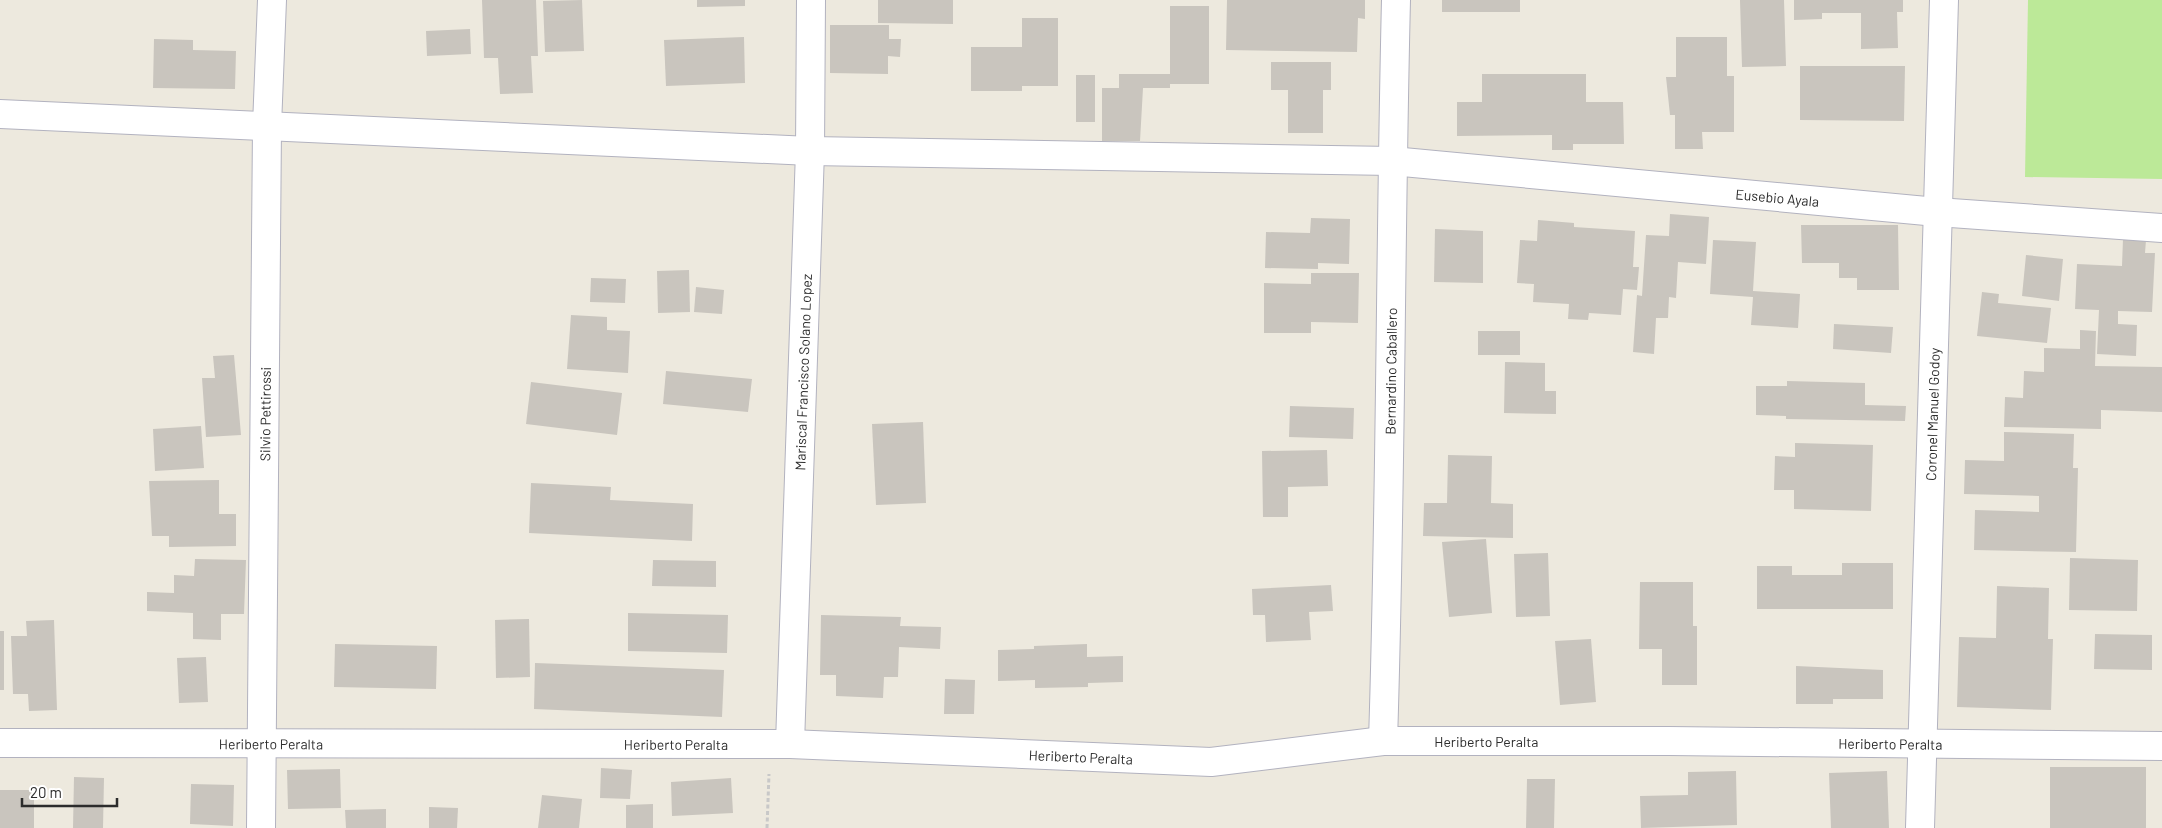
<svg xmlns="http://www.w3.org/2000/svg" width="2162" height="828" font-family="Barlow,sans-serif">
	<style>
		.pitch { fill: #bce998 }
		.building { fill: #c9c5be }
		.lines { fill: none; stroke-linecap: round; stroke-linejoin: round }
		.minor-casing { stroke: #b2b2bf; stroke-width: 30 }
		.path { stroke: #c8c8c8; stroke-width: 3; stroke-dasharray: 4 2.5; stroke-linecap: butt }
		.minor { stroke: #fff; stroke-width: 28 }
		.labels { text-anchor: middle; dominant-baseline: central; stroke-width: 4; stroke-linejoin: round; paint-order: stroke }
		.street-label { font-size: 14px; fill: #2c2c2c; stroke: #fff }
	</style>
	<rect width="100%" height="100%" fill="#ede9de"/>
	<polygon class="pitch" points="2028,0 2162,0 2162,179 2025,177"/>
	<g class="building">
		<polygon points="482,0 536,0 538,56 531,56 533,93 500,94 498,58 484,58"/>
		<polygon points="582,0 584,51 545,52 543,1"/>
		<polygon points="697,0 745,0 745,6 697,7"/>
		<polygon points="878,0 953,0 953,24 878,23"/>
		<polygon points="1227,0 1365,0 1365,19 1358,18 1357,52 1226,50"/>
		<rect x="1442" y="0" width="78" height="12"/>
		<polygon points="1740,0 1784,0 1786,66 1742,67"/>
		<polygon points="1794,0 1903,0 1903,12 1897,12 1898,48 1861,49 1861,13 1822,13 1822,19 1794,20"/>
		<polygon points="1170,6 1209,6 1209,84 1170,84 1170,88 1143,88 1140,141 1102,141 1102,88 1119,88 1119,74 1170,74"/>
		<polygon points="1022,18 1058,18 1058,86 1022,86 1022,91 971,91 971,47 1022,47"/>
		<polygon points="830,25 889,25 889,39 901,39 900,57 888,56 888,74 830,73"/>
		<polygon points="470,29 471,54 427,56 426,31"/>
		<polygon points="744,37 745,83 666,86 664,40"/>
		<polygon points="1676,37 1727,37 1727,76 1734,76 1734,132 1702,132 1703,149 1675,149 1675,115 1670,115 1666,77 1676,77"/>
		<polygon points="154,39 193,40 193,50 236,51 235,89 153,88"/>
		<polygon points="1271,62 1331,62 1331,90 1323,90 1323,133 1288,133 1288,90 1271,90"/>
		<polygon points="1800,66 1905,66 1904,121 1800,120"/>
		<polygon points="1482,74 1586,74 1586,102 1623,102 1624,144 1573,144 1573,150 1552,150 1552,135 1457,136 1457,102 1482,102"/>
		<rect x="1076" y="75" width="19" height="47"/>
		<polygon points="1670,214 1709,217 1706,264 1678,262 1676,298 1669,297 1668,318 1656,318 1654,354 1633,352 1637,295 1642,296 1646,235 1669,236"/>
		<polygon points="1311,218 1350,219 1349,264 1318,263 1318,269 1265,268 1266,232 1310,233"/>
		<polygon points="1538,220 1574,223 1574,227 1635,231 1633,267 1639,267 1637,290 1623,289 1621,315 1589,313 1588,320 1568,319 1569,304 1533,302 1534,284 1517,283 1520,240 1537,241"/>
		<polygon points="1801,225 1898,225 1899,290 1857,290 1857,278 1839,278 1839,263 1802,263"/>
		<polygon points="1435,229 1483,231 1483,283 1434,282"/>
		<polygon points="2123,239 2146,240 2145,253 2155,253 2152,312 2118,311 2118,324 2137,325 2136,356 2097,354 2099,310 2075,309 2077,264 2122,266"/>
		<polygon points="1713,240 1756,242 1753,291 1800,294 1798,328 1751,325 1753,297 1710,294"/>
		<polygon points="2026,255 2063,259 2059,301 2022,296"/>
		<polygon points="689,270 690,312 658,313 657,271"/>
		<polygon points="1311,273 1359,273 1358,323 1311,322 1311,333 1264,333 1264,283 1311,284"/>
		<polygon points="591,278 626,279 625,303 590,302"/>
		<polygon points="696,287 724,290 722,314 694,312"/>
		<polygon points="1982,292 1999,294 1998,303 2051,308 2047,343 1977,336"/>
		<polygon points="571,315 607,317 607,330 630,331 628,373 567,369"/>
		<polygon points="1834,324 1893,327 1891,353 1833,349"/>
		<polygon points="2080,330 2096,331 2095,366 2162,367 2162,412 2101,410 2101,429 2004,427 2005,397 2023,398 2024,371 2044,372 2044,348 2080,349"/>
		<rect x="1478" y="331" width="42" height="24"/>
		<polygon points="234,355 241,435 206,437 202,378 215,378 213,356"/>
		<polygon points="1505,362 1545,363 1545,391 1556,391 1556,414 1504,413"/>
		<polygon points="666,371 752,379 748,412 663,404"/>
		<polygon points="1787,381 1865,383 1865,405 1906,406 1905,421 1786,419 1786,416 1756,415 1756,386 1787,386"/>
		<polygon points="531,382 622,393 617,435 526,424"/>
		<polygon points="1290,406 1354,408 1353,439 1289,437"/>
		<polygon points="923,422 926,503 876,505 872,424"/>
		<polygon points="201,426 204,468 155,471 153,429"/>
		<polygon points="2004,432 2074,434 2073,468 2078,468 2076,552 1974,550 1975,510 2039,512 2039,496 1964,494 1965,460 2004,461"/>
		<polygon points="1795,443 1873,445 1871,511 1794,509 1794,490 1774,490 1775,456 1795,457"/>
		<polygon points="1327,450 1328,486 1288,487 1288,517 1263,517 1262,451"/>
		<polygon points="1448,455 1492,456 1491,503 1513,504 1513,538 1423,536 1424,503 1447,503"/>
		<polygon points="219,480 219,514 236,514 236,546 169,547 169,536 152,536 149,481"/>
		<polygon points="531,483 611,487 610,500 693,504 692,541 529,533"/>
		<polygon points="1486,539 1492,613 1449,617 1442,542"/>
		<polygon points="1548,553 1550,616 1516,617 1514,554"/>
		<polygon points="2070,558 2138,560 2137,611 2069,610"/>
		<polygon points="195,559 246,560 244,614 221,614 221,640 193,639 193,613 147,611 147,592 174,593 174,575 194,576"/>
		<polygon points="653,560 716,561 716,587 652,586"/>
		<polygon points="1842,563 1893,563 1893,609 1757,609 1757,566 1792,566 1792,575 1842,575"/>
		<polygon points="1640,582 1693,582 1693,626 1697,626 1697,685 1662,685 1662,649 1639,649"/>
		<polygon points="1331,585 1333,611 1309,612 1311,640 1266,642 1265,615 1253,615 1252,589"/>
		<polygon points="1997,586 2049,588 2048,639 2053,639 2051,710 1957,707 1959,637 1996,638"/>
		<polygon points="628,613 728,615 727,653 628,651"/>
		<polygon points="821,615 901,617 900,626 941,627 940,649 899,647 898,677 884,677 883,698 836,696 836,675 820,675"/>
		<polygon points="529,619 530,677 496,678 495,620"/>
		<polygon points="54,620 57,710 29,711 28,694 13,694 11,636 27,636 26,621"/>
		<rect x="0" y="631" width="4" height="59"/>
		<polygon points="2095,634 2152,635 2152,670 2094,669"/>
		<polygon points="1591,639 1596,702 1560,705 1555,641"/>
		<polygon points="335,644 437,646 436,689 334,687"/>
		<polygon points="1087,644 1087,657 1123,656 1123,682 1088,683 1088,687 1035,688 1035,680 998,681 998,650 1034,649 1034,646"/>
		<polygon points="206,657 208,702 179,703 177,658"/>
		<polygon points="535,663 724,670 722,717 534,709"/>
		<polygon points="1796,666 1883,670 1883,699 1833,699 1833,704 1796,704"/>
		<polygon points="945,679 975,680 974,714 944,714"/>
		<rect x="2050" y="767" width="96" height="61"/>
		<polygon points="601,768 632,770 630,799 600,798"/>
		<polygon points="340,769 341,808 288,809 287,770"/>
		<polygon points="1736,771 1737,825 1641,828 1640,796 1688,795 1688,772"/>
		<polygon points="1887,771 1889,828 1831,828 1829,773"/>
		<polygon points="74,777 104,778 103,828 73,828"/>
		<polygon points="731,778 733,813 672,816 671,782"/>
		<polygon points="1527,779 1555,779 1554,828 1526,828"/>
		<polygon points="191,784 234,785 233,826 190,824"/>
		<rect x="0" y="790" width="34" height="38"/>
		<polygon points="542,795 582,799 579,828 538,828"/>
		<polygon points="653,804 653,828 626,828 626,805"/>
		<polygon points="429,807 458,808 457,828 429,828"/>
		<polygon points="386,809 386,828 346,828 345,810"/>
	</g>
	<g class="lines">
		<defs>
			<g id="minor">
				<path id="s1" d="M0,114L810,151L1392,161L1937,212L2162,228"/>
				<path id="s2" d="M1383,741C1391,494 1390,247 1396,0"/>
				<path id="s3" d="M0,743L790,744L1211,762L1383,741H1669L2162,746"/>
				<path id="s4" d="M790,744L810,151L811,0"/>
				<path id="s5" d="M261,828L267,126L272,0"/>
				<path id="s6" d="M1920,828L1944,0"/>
			</g>
		</defs>
		<use href="#minor" class="minor-casing"/>
		<polyline class="path" points="767,828 769,774"/>
		<use href="#minor" class="minor"/>
	</g>
	<g class="labels">
		<g class="street-label">
			<text stroke="none"><textPath href="#s1" startOffset="1780">Eusebio Ayala</textPath></text>
			<text stroke="none"><textPath href="#s2" startOffset="370">Bernardino Caballero</textPath></text>
			<text stroke="none"><textPath href="#s4" startOffset="372">Mariscal Francisco Solano Lopez</textPath></text>
			<text stroke="none"><textPath href="#s5" startOffset="414">Silvio Pettirossi</textPath></text>
			<text stroke="none"><textPath href="#s6" startOffset="414">Coronel Manuel Godoy</textPath></text>
			<text stroke="none"><textPath href="#s3" startOffset="1488">Heriberto Peralta</textPath></text>
			<text stroke="none"><textPath href="#s3" startOffset="271">Heriberto Peralta</textPath></text>
			<text stroke="none"><textPath href="#s3" startOffset="676">Heriberto Peralta</textPath></text>
			<text stroke="none"><textPath href="#s3" startOffset="1892">Heriberto Peralta</textPath></text>
			<text stroke="none"><textPath href="#s3" startOffset="1081">Heriberto Peralta</textPath></text>
		</g>
	</g>
	<path d="M22 798v8h95v-8" fill="none" stroke="#2c2c2c" stroke-width="2.5"/>
	<text x="30" y="798" font-size="15" fill="#2c2c2c" stroke="#ffffff" stroke-width="4" paint-order="stroke">20 m</text>
</svg>
